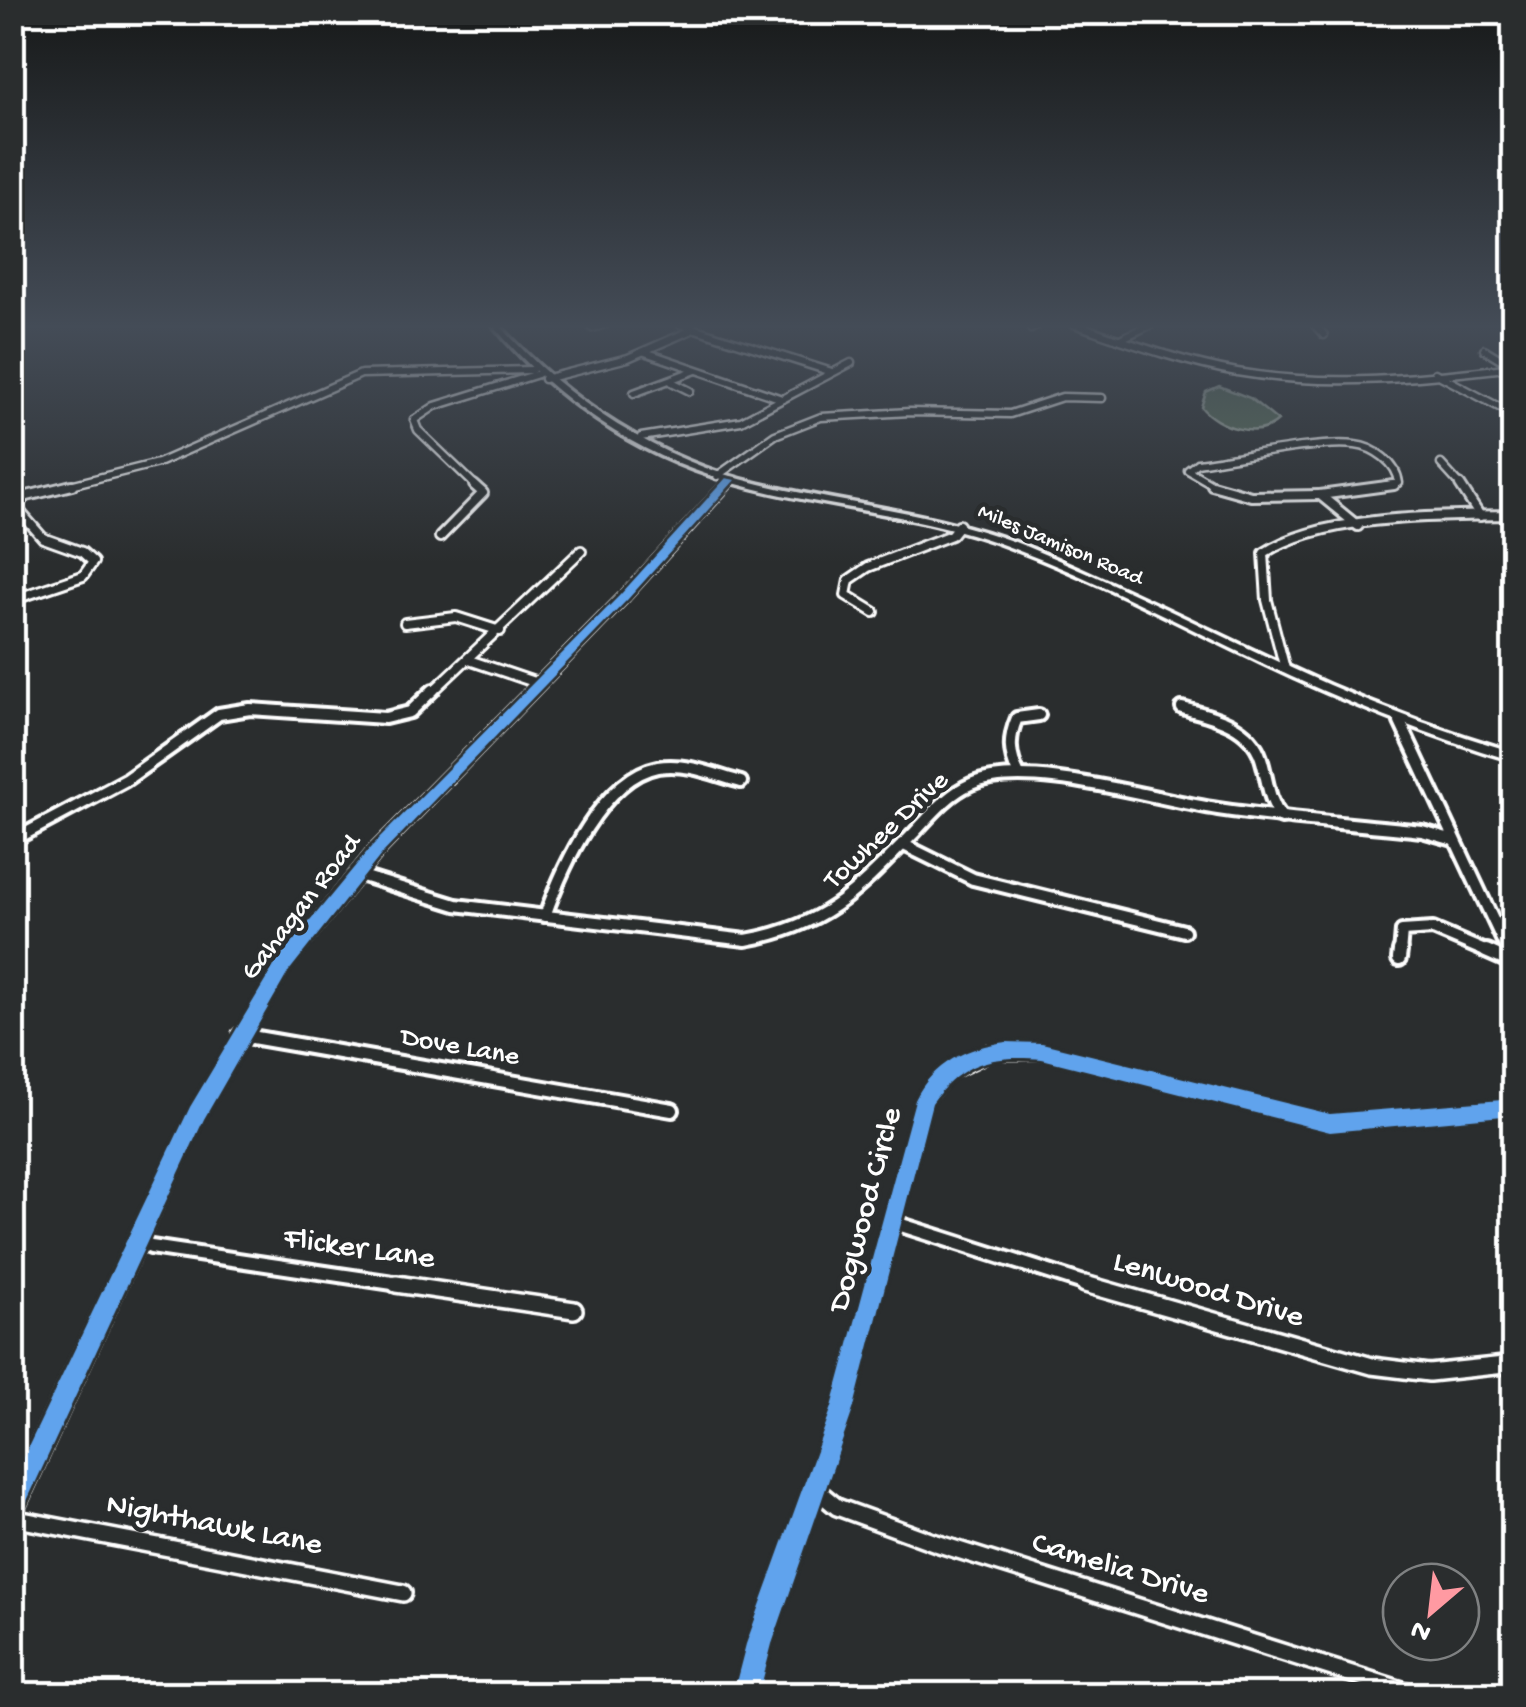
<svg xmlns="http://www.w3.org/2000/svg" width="1526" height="1707" font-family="'Gochi Hand',sans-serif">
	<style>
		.green { fill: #5a6f5a; stroke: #acb7ac; stroke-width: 2.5 }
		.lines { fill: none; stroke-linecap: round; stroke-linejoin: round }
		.street-far4-casing { stroke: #fff; stroke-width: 11 }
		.street-far3-casing { stroke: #fff; stroke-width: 14 }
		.street-far2-casing { stroke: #fff; stroke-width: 18 }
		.street-far1-casing { stroke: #fff; stroke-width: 20 }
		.street-casing { stroke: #fff; stroke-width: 22 }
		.secondary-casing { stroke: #fff; stroke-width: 7 }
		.street-far4 { stroke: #2a2d2e; stroke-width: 6 }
		.street-far3 { stroke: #2a2d2e; stroke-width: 8 }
		.street-far2 { stroke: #2a2d2e; stroke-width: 10 }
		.street-far1 { stroke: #2a2d2e; stroke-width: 12 }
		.street { stroke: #2a2d2e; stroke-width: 15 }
		.secondary { fill: #2a2d2e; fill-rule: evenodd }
		.cycleway-casing { stroke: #2a2d2e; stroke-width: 6 }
		.cycleway { fill: #60a3ed; fill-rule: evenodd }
		.labels { text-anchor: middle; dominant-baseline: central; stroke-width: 9; stroke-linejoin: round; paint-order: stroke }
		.far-street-label { font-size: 22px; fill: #fff; stroke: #2a2d2e }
		.street-label { font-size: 28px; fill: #fff; stroke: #2a2d2e }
		.near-street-label { font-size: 32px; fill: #fff; stroke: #2a2d2e }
	</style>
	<rect width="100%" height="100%" fill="#2a2d2e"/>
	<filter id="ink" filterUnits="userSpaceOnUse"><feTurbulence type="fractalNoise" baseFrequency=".01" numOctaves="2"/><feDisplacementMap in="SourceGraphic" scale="20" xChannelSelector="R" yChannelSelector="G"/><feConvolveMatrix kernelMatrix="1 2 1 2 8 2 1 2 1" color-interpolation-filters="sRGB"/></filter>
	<g filter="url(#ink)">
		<path class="green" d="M1219,386L1250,398L1278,421C1258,440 1217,427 1201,407L1206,392Z"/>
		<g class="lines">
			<defs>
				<g id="street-far4">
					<polyline points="680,324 832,372"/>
					<path d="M1074,324C1127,342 1181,362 1237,372C1329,388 1422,378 1514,367"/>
					<polyline points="1314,324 1324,335"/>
					<polyline points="592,328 606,324"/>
					<polyline points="1031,329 1040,324"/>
					<polyline points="1120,339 1152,324"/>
					<polyline points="1484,349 1512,366"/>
					<polyline points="645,352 782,399"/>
					<polyline points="1435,373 1514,415"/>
					<polyline points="544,379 628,358 694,329"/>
					<polyline points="672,382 690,391"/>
					<polyline points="634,393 696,370"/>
					<polyline points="641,437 741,421 851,363"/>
					<polyline points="1441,464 1462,487"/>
					<polyline points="717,476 775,435 821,417 910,412 1010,414 1062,397 1102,398"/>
					<polyline points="62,487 158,463 361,374 532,370"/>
					<polyline points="477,487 418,430 414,420 435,406 538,374"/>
					<path d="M1217,487L1188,470L1197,463C1235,458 1322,440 1355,445C1374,447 1397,463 1399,483L1377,487"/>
				</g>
				<g id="street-far3">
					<polyline points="1212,485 1251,496 1320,495"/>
					<polyline points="1460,485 1480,516"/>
					<polyline points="1320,495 1358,526"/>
					<polyline points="1320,495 1394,485"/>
					<polyline points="440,537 483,493 474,485"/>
					<polyline points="12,600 83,576 93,562 82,552 43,538 14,505 27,496 72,485"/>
					<polyline points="874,612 846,595 849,580 868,567 951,535 959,525"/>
					<polyline points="405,623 456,617 500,631"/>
					<polyline points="469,660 540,684"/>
					<path d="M1285,669L1267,600L1264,553C1324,514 1443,516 1514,515"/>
					<polyline points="431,693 581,551"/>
				</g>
				<g id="street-far2">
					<path d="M1182,708C1212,716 1250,724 1261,758C1268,780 1267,798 1282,818"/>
					<polyline points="1400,722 1509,954"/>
					<path d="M1019,775C1009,755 1008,739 1017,718L1039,715"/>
					<polyline points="19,837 126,780 219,714 250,709 385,718 410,712 433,690"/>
					<polyline points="902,844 973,879 1184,931"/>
					<path d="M356,874L456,905L746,940C827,926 859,889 914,833C931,815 948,794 971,784C1028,759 1155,800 1218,809C1286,819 1354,824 1422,831L1454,840"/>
					<path d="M545,916C562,868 602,778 658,767C685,762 715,775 741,782"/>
					<polyline points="1400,954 1402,931 1433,929 1492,954"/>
				</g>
				<g id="street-far1">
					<polyline points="1486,951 1511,962"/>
					<polyline points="1508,951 1514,965"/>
					<polyline points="1399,959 1400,951"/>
					<polyline points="240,1035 672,1110"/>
					<polyline points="892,1222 1093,1286"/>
					<polyline points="137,1241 151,1247 413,1286"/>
					<polyline points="875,1286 924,1100 947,1073 990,1052 1042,1051 1330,1123 1514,1107"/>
				</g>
				<g id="street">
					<polyline points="396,1284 574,1310"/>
					<polyline points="1085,1284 1372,1366 1429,1373 1514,1364"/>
					<polyline points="815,1489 837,1507 936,1543 1415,1694"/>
					<polyline points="12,1518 403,1593"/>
					<polyline points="746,1694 759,1644 843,1407 876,1284"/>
				</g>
				<path id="secondary" d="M492,324H499C566,402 660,461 760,484C848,505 940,512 1025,546C1128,588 1227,640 1329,685C1389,711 1450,733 1514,752V761C1426,735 1342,701 1260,662C1178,623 1097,580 1012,548C922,513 825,509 733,483L628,599L381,855L288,970L203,1118L20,1516L12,1519V1483L191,1108L278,962L371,847L620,595L725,480C635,455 550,396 492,324Z"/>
			</defs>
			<use href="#street-far4" class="street-far4-casing"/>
			<use href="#street-far3" class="street-far3-casing"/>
			<use href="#street-far2" class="street-far2-casing"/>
			<use href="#street-far1" class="street-far1-casing"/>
			<use href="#street" class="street-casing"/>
			<use href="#secondary" class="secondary-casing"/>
			<use href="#street-far4" class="street-far4"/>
			<use href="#street-far3" class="street-far3"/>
			<use href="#street-far2" class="street-far2"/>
			<use href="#street-far1" class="street-far1"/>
			<use href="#street" class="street"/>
			<use href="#secondary" class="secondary"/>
			<defs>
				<g id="cycleway">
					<polygon points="726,478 735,480 628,599 381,855 289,971 204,1119 20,1516 12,1520 12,1481 190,1107 277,961 371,847 620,595"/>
					<path d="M1006,1042L1042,1043L1330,1114L1514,1099V1115L1330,1132L1042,1059C993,1055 962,1061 932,1103L854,1407L772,1644L759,1694H733L746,1644L832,1407L915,1100C933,1063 967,1047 1006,1042Z"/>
				</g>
			</defs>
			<use href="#cycleway" class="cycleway-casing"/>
			<use href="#cycleway" class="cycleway"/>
		</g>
	</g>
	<linearGradient id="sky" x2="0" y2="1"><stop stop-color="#171919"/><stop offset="0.58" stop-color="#444c57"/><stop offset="1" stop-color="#444c57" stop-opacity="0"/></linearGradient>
	<rect width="1526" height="563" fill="url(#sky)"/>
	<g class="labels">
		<g class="far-street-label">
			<text transform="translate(1060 546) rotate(23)">Miles Jamison Road</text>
		</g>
		<g class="street-label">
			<text transform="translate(887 831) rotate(-43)">Towhee Drive</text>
			<text transform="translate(302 908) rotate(-52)">Gahagan Road</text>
			<text transform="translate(460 1048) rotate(10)">Dove Lane</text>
		</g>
		<g class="near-street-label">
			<text transform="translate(867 1210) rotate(-75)">Dogwood Circle</text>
			<text transform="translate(359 1250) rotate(8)">Flicker Lane</text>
			<text transform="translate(1208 1291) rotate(17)">Lenwood Drive</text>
			<text transform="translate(214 1526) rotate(11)">Nighthawk Lane</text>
			<text transform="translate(1120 1570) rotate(17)">Camelia Drive</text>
		</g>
	</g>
	<rect width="1526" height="1707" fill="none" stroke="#2a2d2e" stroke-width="50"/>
	<rect x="25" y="25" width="1476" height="1657" fill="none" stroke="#fff" stroke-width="4" filter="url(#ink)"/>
	<g transform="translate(1431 1612) rotate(208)"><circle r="48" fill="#2a2d2e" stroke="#7f8182" stroke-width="2.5"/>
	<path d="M0-8L18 38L0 25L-18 38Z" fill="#ff9aa2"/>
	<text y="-15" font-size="28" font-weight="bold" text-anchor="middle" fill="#ffffff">N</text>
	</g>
</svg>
